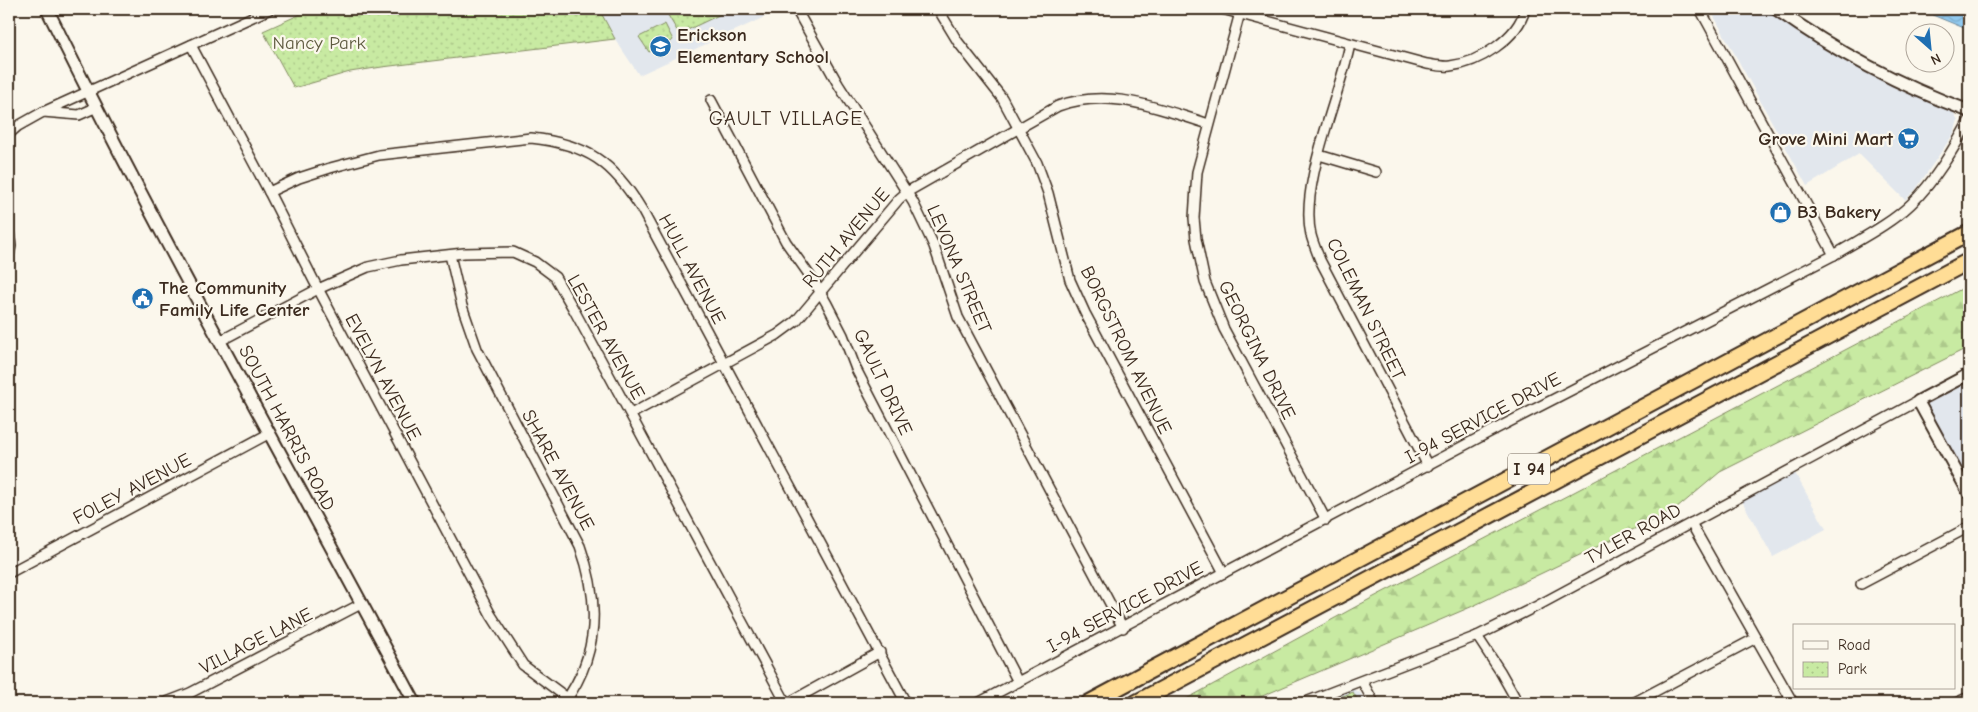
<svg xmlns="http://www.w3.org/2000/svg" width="1978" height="712" font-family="'Comic Neue',sans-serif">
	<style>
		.built { fill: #e2e7ed }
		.grass { fill: url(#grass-tufts); stroke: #828a60 }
		.forest { fill: url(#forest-firs); stroke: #828a60 }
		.park { fill: url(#park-dots); stroke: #828a60 }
		.water { fill: url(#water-waves); stroke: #6e899b }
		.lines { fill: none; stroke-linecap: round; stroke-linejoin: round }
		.minor-casing { stroke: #3b2a1e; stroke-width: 12 }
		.tertiary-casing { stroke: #3b2a1e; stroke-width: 14 }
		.secondary-casing { stroke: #3b2a1e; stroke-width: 15 }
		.motorway-casing { stroke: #3b2a1e; stroke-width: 19 }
		.minor { stroke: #fbf7ec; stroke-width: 9 }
		.tertiary { stroke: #fbf7ec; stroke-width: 10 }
		.secondary { stroke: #fbf7ec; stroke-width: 11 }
		.motorway { stroke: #ffdd96; stroke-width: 15 }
		.labels { text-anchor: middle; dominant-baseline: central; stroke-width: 4.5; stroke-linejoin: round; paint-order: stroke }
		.shield { fill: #fbf7ec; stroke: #75685c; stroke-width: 1 }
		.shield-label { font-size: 18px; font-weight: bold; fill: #3b2a1e }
		.poi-label { font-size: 19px; font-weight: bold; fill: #3b2a1e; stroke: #fbf7ec; text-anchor: start }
		.park-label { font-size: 19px; fill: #5e5a3f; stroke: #fbf7ec }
		.street-label { font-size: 19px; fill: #3b2a1e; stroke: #fbf7ec }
		.neighbourhood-label { font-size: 20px; letter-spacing: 1px; fill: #3b2a1e; stroke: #fbf7ec }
	</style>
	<defs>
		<pattern id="grass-tufts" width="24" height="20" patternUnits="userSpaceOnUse" patternTransform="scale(1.25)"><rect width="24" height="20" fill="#c8eaa2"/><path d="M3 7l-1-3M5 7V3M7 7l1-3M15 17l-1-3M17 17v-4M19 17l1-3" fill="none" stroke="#adc98b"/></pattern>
		<pattern id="forest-firs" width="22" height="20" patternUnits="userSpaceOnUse" patternTransform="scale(1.25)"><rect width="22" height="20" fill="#c8eaa2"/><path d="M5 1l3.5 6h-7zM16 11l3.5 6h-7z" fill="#adc98b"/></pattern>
		<pattern id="park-dots" width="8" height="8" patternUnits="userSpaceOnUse" patternTransform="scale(1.25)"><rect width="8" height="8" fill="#c8eaa2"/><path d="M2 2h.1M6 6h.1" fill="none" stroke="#adc98b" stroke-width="1.8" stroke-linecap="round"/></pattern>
		<pattern id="water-waves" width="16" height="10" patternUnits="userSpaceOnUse" patternTransform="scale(1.25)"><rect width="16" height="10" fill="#90c9ef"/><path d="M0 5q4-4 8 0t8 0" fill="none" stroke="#7dadcc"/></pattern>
	</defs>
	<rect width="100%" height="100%" fill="#fbf7ec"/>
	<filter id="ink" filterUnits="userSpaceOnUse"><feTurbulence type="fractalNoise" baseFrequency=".02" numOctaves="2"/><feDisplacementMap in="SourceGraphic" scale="10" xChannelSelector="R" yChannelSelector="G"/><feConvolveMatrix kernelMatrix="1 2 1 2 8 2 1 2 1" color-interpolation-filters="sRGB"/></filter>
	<g filter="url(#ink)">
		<g class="built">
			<polygon points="599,9 782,9 639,75 615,39"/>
			<polygon points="1710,9 1766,9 1794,28 1858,67 1892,85 1953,112 1958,120 1954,133 1916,189 1905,200 1859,154 1807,186"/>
			<polygon points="1969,382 1969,482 1927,404"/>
			<polygon points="1795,473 1826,529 1773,557 1742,501"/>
			<polygon points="1353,689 1360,693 1367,703 1317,703"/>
		</g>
		<polygon class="grass" points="1353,692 1359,703 1326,703"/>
		<polygon class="forest" points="1969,285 1969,347 1720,472 1676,509 1473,606 1246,703 1179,703 1370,599"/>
		<g class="park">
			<polygon points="312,9 599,9 615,39 382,67 350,72 294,88 263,31"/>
			<polygon points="667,9 719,9 721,14 679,34 665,10"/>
			<polygon points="665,24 673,40 649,52 639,37"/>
		</g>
		<polygon class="water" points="1918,9 1969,9 1969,30"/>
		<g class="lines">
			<defs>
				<g id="minor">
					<polyline points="796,9 838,84 913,202 934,246 958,317 1123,628"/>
					<polyline points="938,9 958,42 1002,98 1037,163 1048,193 1070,280 1085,313 1224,573"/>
					<path d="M1222,9L1427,64C1434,65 1443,67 1450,66C1479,63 1518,38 1525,9"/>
					<polyline points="1241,9 1197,172 1194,218 1196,239 1205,282 1224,329 1326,520"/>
					<polyline points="1700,9 1834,255"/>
					<path d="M1350,44C1340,96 1299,184 1311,235C1313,243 1317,252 1320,260L1428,466"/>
					<polyline points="191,45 269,192 314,281 491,615 523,665 574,703"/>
					<polyline points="711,100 786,242 815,283 827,304 843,335 856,369 1018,682"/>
					<polyline points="43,112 79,115 97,107"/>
					<polyline points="9,134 18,126 43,112 270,9"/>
					<polyline points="1319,155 1376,172"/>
					<path d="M269,192L299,178L330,168L379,155L531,138C587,144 613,162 642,210L906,703"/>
					<polyline points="9,232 11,246 9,255"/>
					<path d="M450,255L462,306L477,349L580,546C600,601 600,654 564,703"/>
					<polyline points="220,341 318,289 368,267 401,260 464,253 513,252 535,262 555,277 574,310 786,703"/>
					<path d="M631,414L777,335L796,321L899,199L907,192L1058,106C1110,87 1159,109 1209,124"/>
					<polyline points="1691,523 1793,703"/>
					<polyline points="9,573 270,433"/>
					<polyline points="1861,584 1969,527"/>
					<polyline points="1477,636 1500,671 1518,703"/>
					<polyline points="1362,681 1374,703"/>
					<polyline points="164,703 190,693 361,604"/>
					<polyline points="788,703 880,652"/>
					<path d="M978,703L1484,435L1834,255C1860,239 1889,225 1911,204C1935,181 1953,150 1969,121"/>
					<polyline points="1303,703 1477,636 1537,606 1918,401"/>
					<polyline points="1633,703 1756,638"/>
					<polyline points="1956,703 1969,697"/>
				</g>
				<polyline id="tertiary" points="1969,374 1918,401 1969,494"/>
				<g id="secondary">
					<path d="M47,9C163,244 292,472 415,703"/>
					<path d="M1776,9C1835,51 1901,86 1969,111"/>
				</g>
				<g id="motorway">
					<polyline points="1089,703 1969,233"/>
					<polyline points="1136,703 1969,261"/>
				</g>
			</defs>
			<use href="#minor" class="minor-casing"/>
			<use href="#tertiary" class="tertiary-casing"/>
			<use href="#secondary" class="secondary-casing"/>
			<use href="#motorway" class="motorway-casing"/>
			<use href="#minor" class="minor"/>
			<use href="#tertiary" class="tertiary"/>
			<use href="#secondary" class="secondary"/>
			<use href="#motorway" class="motorway"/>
		</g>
	</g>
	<defs>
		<symbol id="school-disc" viewBox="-11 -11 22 22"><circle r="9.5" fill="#1f6fb2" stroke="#fbf7ec"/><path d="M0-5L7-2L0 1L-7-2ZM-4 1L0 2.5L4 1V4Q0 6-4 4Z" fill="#fff"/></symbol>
		<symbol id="supermarket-disc" viewBox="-11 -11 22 22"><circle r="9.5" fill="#1f6fb2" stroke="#fbf7ec"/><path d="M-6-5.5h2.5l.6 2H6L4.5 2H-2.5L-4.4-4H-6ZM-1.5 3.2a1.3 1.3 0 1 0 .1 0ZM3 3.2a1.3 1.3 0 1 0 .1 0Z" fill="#fff"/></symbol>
		<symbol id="shop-disc" viewBox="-11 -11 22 22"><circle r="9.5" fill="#1f6fb2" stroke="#fbf7ec"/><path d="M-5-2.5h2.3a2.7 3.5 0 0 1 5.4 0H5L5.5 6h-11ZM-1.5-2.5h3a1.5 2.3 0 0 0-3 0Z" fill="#fff"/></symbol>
		<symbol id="civic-disc" viewBox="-11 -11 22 22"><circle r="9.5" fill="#1f6fb2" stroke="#fbf7ec"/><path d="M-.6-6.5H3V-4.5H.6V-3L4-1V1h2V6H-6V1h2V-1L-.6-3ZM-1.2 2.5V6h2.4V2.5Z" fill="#fff"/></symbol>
	</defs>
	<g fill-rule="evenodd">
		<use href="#school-disc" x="648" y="34" width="25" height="25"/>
		<use href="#supermarket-disc" x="1896" y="126" width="25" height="25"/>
		<use href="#shop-disc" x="1768" y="200" width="25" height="25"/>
		<use href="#civic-disc" x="130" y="286" width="25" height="25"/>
	</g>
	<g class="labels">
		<rect class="shield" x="1508" y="453.5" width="42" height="31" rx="4"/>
		<g class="shield-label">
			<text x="1529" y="469">I 94</text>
		</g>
		<g class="poi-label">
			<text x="677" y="35">Erickson<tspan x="677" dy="22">Elementary School</tspan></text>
			<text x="1893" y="139" text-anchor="end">Grove Mini Mart</text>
			<text x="1797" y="212">B3 Bakery</text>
			<text x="159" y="288">The Community<tspan x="159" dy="22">Family Life Center</tspan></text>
		</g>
		<g class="park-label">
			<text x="319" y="43">Nancy Park</text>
		</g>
		<g class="street-label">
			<text transform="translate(846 238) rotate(-50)">RUTH AVENUE</text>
			<text transform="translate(692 269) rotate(62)">HULL AVENUE</text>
			<text transform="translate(959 269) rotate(67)">LEVONA STREET</text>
			<text transform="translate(1366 309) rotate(64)">COLEMAN STREET</text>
			<text transform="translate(606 337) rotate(61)">LESTER AVENUE</text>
			<text transform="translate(1126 350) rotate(64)">BORGSTROM AVENUE</text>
			<text transform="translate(1257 350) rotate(64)">GEORGINA DRIVE</text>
			<text transform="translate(383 377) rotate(62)">EVELYN AVENUE</text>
			<text transform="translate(883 382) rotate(65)">GAULT DRIVE</text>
			<text transform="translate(1483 418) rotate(-28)">I-94 SERVICE DRIVE</text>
			<text transform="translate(287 428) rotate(62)">SOUTH HARRIS ROAD</text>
			<text transform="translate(558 470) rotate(62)">SHARE AVENUE</text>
			<text transform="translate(132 489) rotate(-28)">FOLEY AVENUE</text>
			<text transform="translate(1633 534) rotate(-29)">TYLER ROAD</text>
			<text transform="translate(1125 607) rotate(-28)">I-94 SERVICE DRIVE</text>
			<text transform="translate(256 641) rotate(-27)">VILLAGE LANE</text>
		</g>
		<g class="neighbourhood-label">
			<text x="786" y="118">GAULT VILLAGE</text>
		</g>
	</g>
	<rect width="1978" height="712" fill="none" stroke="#fbf7ec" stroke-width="30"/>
	<rect x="15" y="15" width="1948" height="682" fill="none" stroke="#3b2a1e" stroke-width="2" filter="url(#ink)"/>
	<rect x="1793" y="624" width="162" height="65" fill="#fbf7ec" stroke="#aea59a"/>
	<rect x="1803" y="641" width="25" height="8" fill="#fbf7ec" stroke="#aea59a"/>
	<text x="1838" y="650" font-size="15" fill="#3b2a1e">Road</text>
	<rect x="1803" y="662" width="25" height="15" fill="url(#park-dots)" stroke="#aea59a"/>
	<text x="1838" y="674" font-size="15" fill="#3b2a1e">Park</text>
	<g transform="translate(1930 48) rotate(153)"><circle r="24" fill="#fbf7ec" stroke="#aea59a"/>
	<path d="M0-4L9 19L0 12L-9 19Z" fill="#1f6fb2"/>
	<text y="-8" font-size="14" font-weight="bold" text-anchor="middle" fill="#3b2a1e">N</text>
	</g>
</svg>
